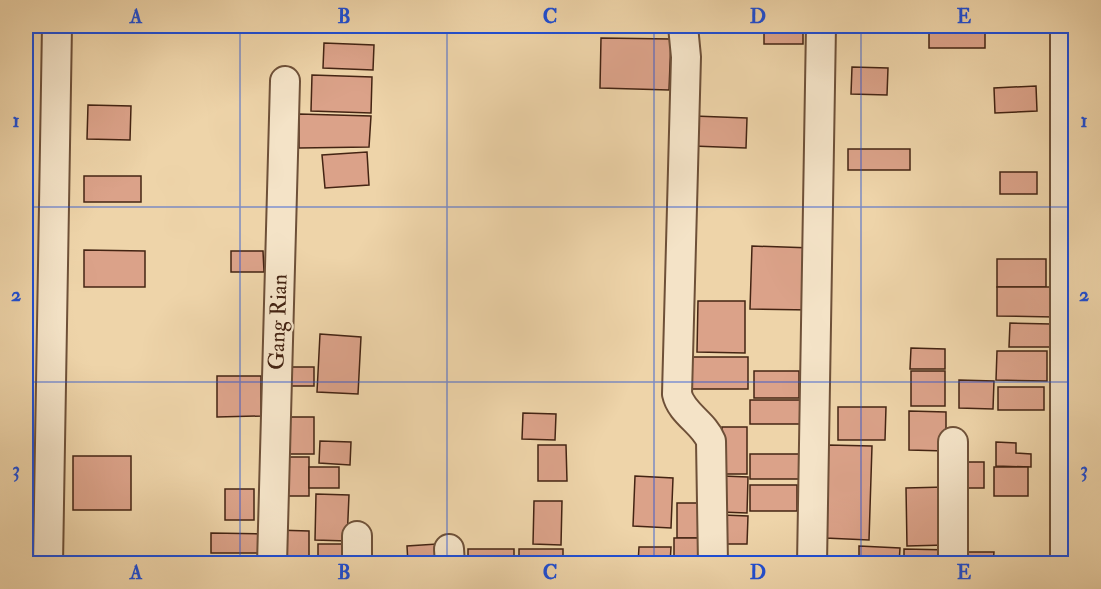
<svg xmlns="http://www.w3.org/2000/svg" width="1101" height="589" font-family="'IM FELL Double Pica',serif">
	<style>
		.building { fill: #dba289; stroke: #442413; stroke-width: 1.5 }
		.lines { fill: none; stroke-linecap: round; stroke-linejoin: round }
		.minor-casing { stroke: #6e5038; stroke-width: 32 }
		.minor { stroke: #f4e3c7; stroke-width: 28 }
		.grid { fill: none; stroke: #1d4ed8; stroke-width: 1.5; stroke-opacity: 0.55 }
		.labels { text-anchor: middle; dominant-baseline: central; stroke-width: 4.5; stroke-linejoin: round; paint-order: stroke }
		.street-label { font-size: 22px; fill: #442413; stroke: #f4e3c7 }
		.neatline { fill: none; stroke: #1d4ed8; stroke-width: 2 }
		.grid-label { font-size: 20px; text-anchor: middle; font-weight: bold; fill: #1d4ed8 }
	</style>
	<rect width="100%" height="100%" fill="#eed4a9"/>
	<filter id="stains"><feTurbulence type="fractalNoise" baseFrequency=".00333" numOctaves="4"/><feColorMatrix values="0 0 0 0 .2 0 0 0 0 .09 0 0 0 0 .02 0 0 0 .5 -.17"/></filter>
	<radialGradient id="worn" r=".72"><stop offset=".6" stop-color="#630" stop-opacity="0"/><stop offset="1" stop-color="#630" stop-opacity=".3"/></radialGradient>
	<g class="building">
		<rect x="764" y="26" width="39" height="18"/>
		<rect x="929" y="26" width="56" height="22"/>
		<polygon points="601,38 671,39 669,90 600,88"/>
		<polygon points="324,43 374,45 373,70 323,68"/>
		<polygon points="852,67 888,68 887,95 851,94"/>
		<polygon points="312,75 372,77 371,113 311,111"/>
		<polygon points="1036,86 1037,111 995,113 994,88"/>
		<polygon points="88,105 131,106 130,140 87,139"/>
		<polygon points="299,114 371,116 369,147 299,148"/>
		<polygon points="694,116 747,118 746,148 693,146"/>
		<rect x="848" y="149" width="62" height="21"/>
		<polygon points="367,152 369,185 325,188 322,155"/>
		<rect x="1000" y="172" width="37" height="22"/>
		<rect x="84" y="176" width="57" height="26"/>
		<polygon points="752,246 812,248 811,310 750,309"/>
		<polygon points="84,250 145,251 145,287 84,287"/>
		<polygon points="231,251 263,251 264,272 231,272"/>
		<rect x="997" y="259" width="49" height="28"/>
		<polygon points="997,287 1054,287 1054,317 997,316"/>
		<polygon points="698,301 745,301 745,353 697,352"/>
		<polygon points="1010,323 1051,324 1051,347 1009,347"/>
		<polygon points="320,334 361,337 358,394 317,392"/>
		<polygon points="911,348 945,349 945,369 910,369"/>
		<polygon points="997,351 1047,351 1047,381 996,380"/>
		<rect x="692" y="357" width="56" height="32"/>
		<polygon points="283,367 314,367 314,386 282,386"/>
		<rect x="754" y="371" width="45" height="27"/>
		<rect x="911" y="371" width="34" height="35"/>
		<polygon points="217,376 261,376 261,416 217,417"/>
		<polygon points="959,380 994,381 993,409 959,408"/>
		<rect x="998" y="387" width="46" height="23"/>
		<rect x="750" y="400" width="57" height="24"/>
		<polygon points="838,407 886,407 885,440 838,440"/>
		<polygon points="909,411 946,412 946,451 909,450"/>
		<polygon points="523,413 556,414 555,440 522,439"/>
		<rect x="283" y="417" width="31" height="37"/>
		<rect x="722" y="427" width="25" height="47"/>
		<polygon points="320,441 351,442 350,465 319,463"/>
		<polygon points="996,442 1016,443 1016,453 1031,454 1031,467 996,466"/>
		<polygon points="538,445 566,445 567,481 538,481"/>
		<polygon points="828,445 872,446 869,540 825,538"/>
		<rect x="750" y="454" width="55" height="25"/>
		<rect x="73" y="456" width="58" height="54"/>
		<rect x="279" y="457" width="30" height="39"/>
		<rect x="959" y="462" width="25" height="26"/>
		<rect x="309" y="467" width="30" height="21"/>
		<rect x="994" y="467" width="34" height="29"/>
		<polygon points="635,476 673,478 671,528 633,526"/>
		<polygon points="722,476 748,477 747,513 721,512"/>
		<rect x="750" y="485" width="47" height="26"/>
		<polygon points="945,487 946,545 907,546 906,488"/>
		<rect x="225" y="489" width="29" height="31"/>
		<polygon points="316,494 349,495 347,541 315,540"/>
		<polygon points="534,501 562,501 561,545 533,544"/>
		<rect x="677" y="503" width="30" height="35"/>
		<polygon points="723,515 748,516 747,544 722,544"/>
		<polygon points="275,530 309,531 309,559 275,559"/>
		<polygon points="211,533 264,534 264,553 211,553"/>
		<rect x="674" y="538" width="33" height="26"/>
		<polygon points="318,544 351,544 350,564 318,564"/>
		<polygon points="437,544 438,564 408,564 407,546"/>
		<polygon points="859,546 900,548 899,564 859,564"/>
		<polygon points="639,547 671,547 670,564 638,564"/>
		<rect x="468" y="549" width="46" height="15"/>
		<rect x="519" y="549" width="44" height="15"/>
		<polygon points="904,549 951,550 950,564 904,564"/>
		<polygon points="961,552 994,552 993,564 961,564"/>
		<rect x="814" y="557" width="34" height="7"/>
		<polygon points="256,558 256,564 209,564 209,559"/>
	</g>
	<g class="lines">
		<defs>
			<g id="minor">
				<path d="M683,26L686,57L677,394C681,413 704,423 711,441L713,564"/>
				<polyline points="1065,26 1065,564"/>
				<polyline points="357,536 357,564"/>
				<polyline points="449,549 450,564"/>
				<polyline points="48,564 57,26"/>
				<polyline points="272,564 285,81"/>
				<polyline points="812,564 821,26"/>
				<polyline points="953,564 953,442"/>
			</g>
		</defs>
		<use href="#minor" class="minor-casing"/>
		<use href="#minor" class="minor"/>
	</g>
	<path class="grid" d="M240,26V564M447,26V564M654,26V564M861,26V564M26,207H1076M26,382H1076"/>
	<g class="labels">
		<g class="street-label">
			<text transform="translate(278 322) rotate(-88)">Gang Rian</text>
		</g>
	</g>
	<rect width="1101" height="589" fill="none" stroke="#eed4a9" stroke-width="66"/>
	<rect x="33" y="33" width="1035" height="523" class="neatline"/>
	<g class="grid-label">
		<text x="136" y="23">A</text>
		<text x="344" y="23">B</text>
		<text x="550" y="23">C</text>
		<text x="758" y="23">D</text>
		<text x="964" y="23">E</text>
		<text x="16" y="127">1</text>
		<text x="1084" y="127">1</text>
		<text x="16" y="301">2</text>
		<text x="1084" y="301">2</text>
		<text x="16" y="476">3</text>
		<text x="1084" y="476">3</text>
		<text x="136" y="579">A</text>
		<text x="344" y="579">B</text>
		<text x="550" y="579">C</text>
		<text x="758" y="579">D</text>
		<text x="964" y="579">E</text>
	</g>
	<rect width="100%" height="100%" filter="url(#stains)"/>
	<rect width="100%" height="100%" fill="url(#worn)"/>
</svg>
